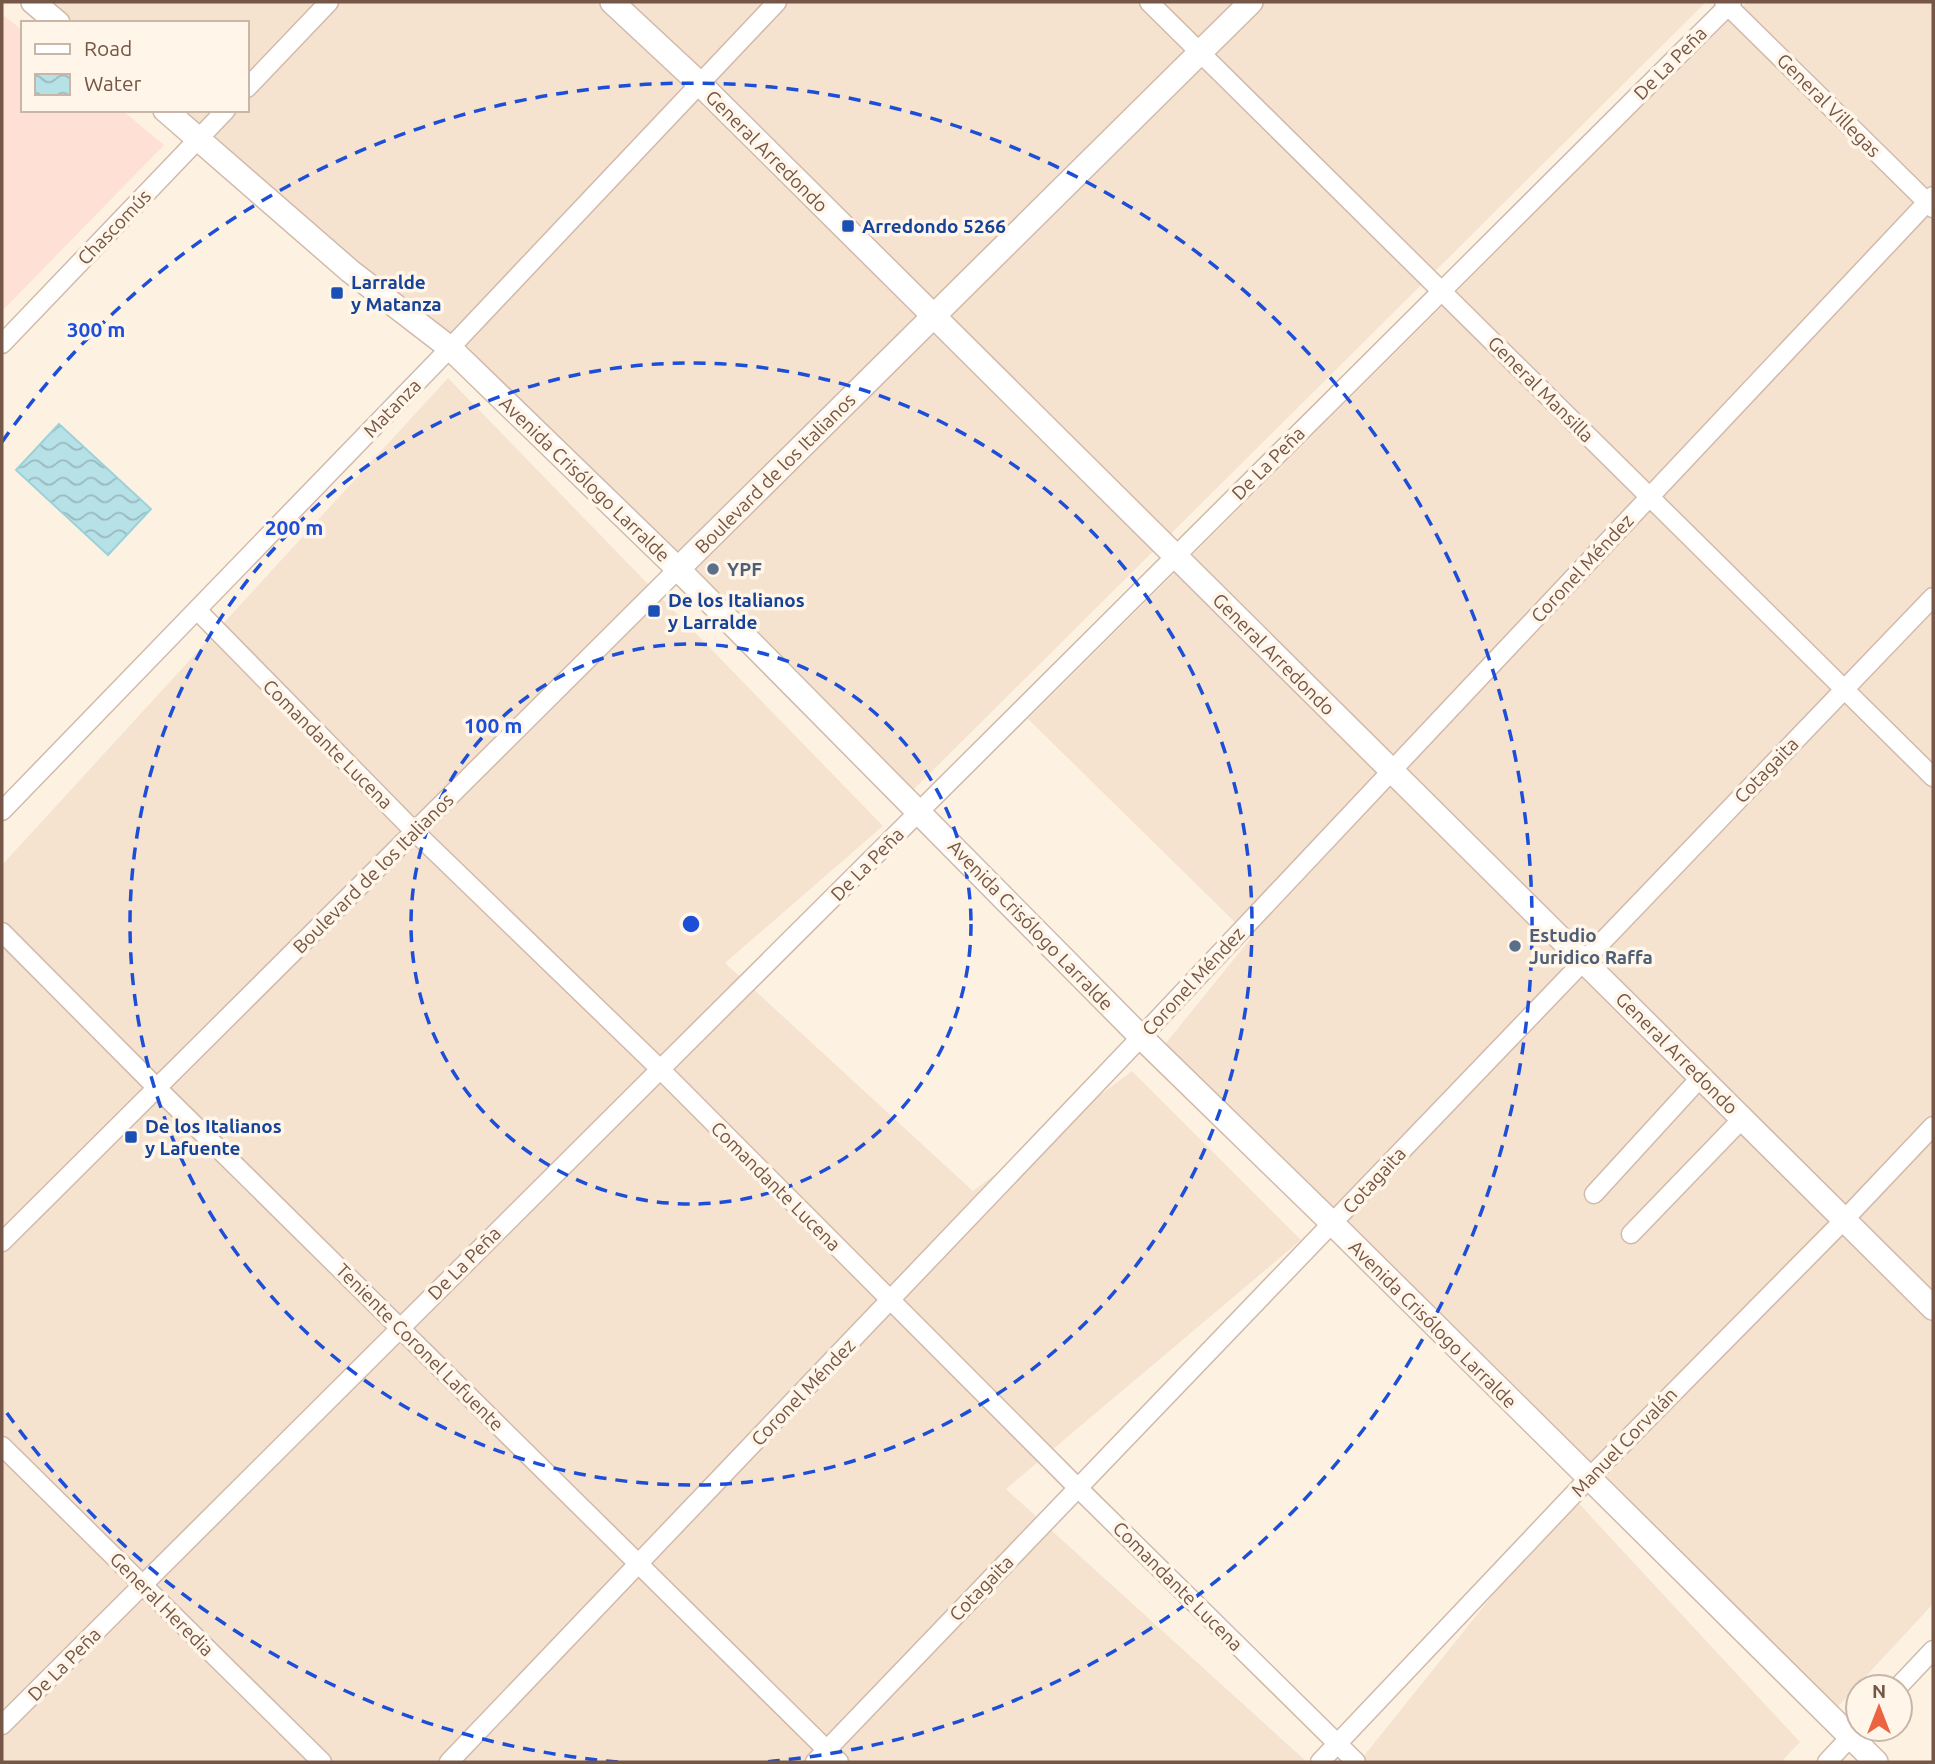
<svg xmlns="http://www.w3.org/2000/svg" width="1935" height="1764" font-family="Ubuntu,sans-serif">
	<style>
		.residential { fill: #f5e3d0 }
		.commercial { fill: #fee0d5 }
		.water { fill: url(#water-waves); stroke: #9bd2d9; stroke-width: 2 }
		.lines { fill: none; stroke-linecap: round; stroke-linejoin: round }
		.minor-casing { stroke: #d1baab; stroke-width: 21 }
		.tertiary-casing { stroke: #d1baab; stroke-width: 26 }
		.minor { stroke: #fff; stroke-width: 18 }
		.tertiary { stroke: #fff; stroke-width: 23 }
		.ring { fill: none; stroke: #1d4ed8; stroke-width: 3.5; stroke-dasharray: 12 9 }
		.transit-dot { fill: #1a4fb4; stroke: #fff6e9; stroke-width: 2.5 }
		.service-dot { fill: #5c6f8a; stroke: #fff6e9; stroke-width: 2.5 }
		.labels { text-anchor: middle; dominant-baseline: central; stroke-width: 7; stroke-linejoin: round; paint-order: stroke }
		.street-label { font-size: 19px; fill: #755647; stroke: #fff6e9 }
		.transit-label { font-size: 19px; font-weight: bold; fill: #164399; stroke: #fff6e9; text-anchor: start }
		.service-label { font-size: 19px; font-weight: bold; fill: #4e5e75; stroke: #fff6e9; text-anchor: start }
		.centre { fill: #1d4ed8; stroke: #fff6e9; stroke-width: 3.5 }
		.ring-label { font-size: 21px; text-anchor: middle; font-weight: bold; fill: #1d4ed8; stroke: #fff6e9; stroke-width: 7; stroke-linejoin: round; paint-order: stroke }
	</style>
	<defs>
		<pattern id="water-waves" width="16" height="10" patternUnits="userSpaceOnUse" patternTransform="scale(1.75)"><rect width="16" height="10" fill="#b6e1e7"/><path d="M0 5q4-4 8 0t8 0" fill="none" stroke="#99b9bd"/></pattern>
	</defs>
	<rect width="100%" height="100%" fill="#fdf2e2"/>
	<g class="residential">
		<polygon points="49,2 1706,2 909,794 459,347 178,110 247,110 247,23 74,23"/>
		<polygon points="1747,2 1933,2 1933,1604 1830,1715 1157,1054 1251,938 1028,719"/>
		<polygon points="448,378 883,826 725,963 973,1191 1132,1071 1301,1240 1006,1489 1307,1762 2,1762 2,865"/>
		<polygon points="1572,1496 1800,1742 1781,1762 1359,1762"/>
	</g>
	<polygon class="commercial" points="2,14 23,31 23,110 122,110 164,145 2,311"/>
	<polygon class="water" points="59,424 151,509 108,555 16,470"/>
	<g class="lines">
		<defs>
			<g id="minor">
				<polyline points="1149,2 1933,777"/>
				<polyline points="1724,2 1933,208"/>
				<polyline points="247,88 329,2"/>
				<polyline points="2,344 226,110"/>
				<polyline points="197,610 414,831 659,1068 1077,1487 1356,1762"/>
				<polyline points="2,811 450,348 777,2"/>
				<polyline points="2,932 158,1089 839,1762"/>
				<polyline points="1594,1194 1701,1077"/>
				<polyline points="1631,1234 1743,1118"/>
				<polyline points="2,1242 678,569"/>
				<polyline points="2,1446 322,1762"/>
				<polyline points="1898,1687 1933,1650"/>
				<polyline points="2,1725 1732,2"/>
				<polyline points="449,1762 1141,1037 1933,196"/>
				<polyline points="815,1762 1933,597"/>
				<polyline points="1320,1762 1588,1479 1844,1220 1933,1126"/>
				<polyline points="1827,1762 1858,1729"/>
			</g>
			<g id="tertiary">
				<polyline points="33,2 58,23"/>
				<polyline points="612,2 700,84 1933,1308"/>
				<polyline points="165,110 350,271 450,348 678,569 1141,1037 1333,1224 1876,1762"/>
				<polyline points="678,569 1251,2"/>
			</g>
		</defs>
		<use href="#minor" class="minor-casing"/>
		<use href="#tertiary" class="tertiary-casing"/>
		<use href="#minor" class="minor"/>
		<use href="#tertiary" class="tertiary"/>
	</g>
	<g class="ring">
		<circle cx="691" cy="924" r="280"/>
		<circle cx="691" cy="924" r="561"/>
		<path d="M618 1762A841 841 0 0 1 2 1406M2 442A841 841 0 1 1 764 1762"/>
	</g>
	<g class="transit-dot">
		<rect x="841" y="219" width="14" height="14" rx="3.5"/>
		<rect x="330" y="286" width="14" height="14" rx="3.5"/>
		<rect x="647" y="604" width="14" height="14" rx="3.5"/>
		<rect x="124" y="1130" width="14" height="14" rx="3.5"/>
	</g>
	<g class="service-dot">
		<circle cx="713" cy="569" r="7"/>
		<circle cx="1515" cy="946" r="7"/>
	</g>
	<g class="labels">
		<g class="street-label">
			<text transform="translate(1670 63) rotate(-45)">De La Peña</text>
			<text transform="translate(1829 105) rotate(45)">General Villegas</text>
			<text transform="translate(767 151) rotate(45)">General Arredondo</text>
			<text transform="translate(114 227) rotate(-46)">Chascomús</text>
			<text transform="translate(1541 389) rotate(45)">General Mansilla</text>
			<text transform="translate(392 408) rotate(-46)">Matanza</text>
			<text transform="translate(1268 463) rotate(-45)">De La Peña</text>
			<text transform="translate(775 473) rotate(-45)">Boulevard de los Italianos</text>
			<text transform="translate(585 479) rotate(44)">Avenida Crisólogo Larralde</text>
			<text transform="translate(1582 568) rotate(-47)">Coronel Méndez</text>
			<text transform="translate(1274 654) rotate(45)">General Arredondo</text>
			<text transform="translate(328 744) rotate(45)">Comandante Lucena</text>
			<text transform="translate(1766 770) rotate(-46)">Cotagaita</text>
			<text transform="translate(867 864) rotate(-45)">De La Peña</text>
			<text transform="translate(373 873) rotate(-45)">Boulevard de los Italianos</text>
			<text transform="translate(1031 925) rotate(46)">Avenida Crisólogo Larralde</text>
			<text transform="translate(1193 981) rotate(-47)">Coronel Méndez</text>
			<text transform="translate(1677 1053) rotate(45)">General Arredondo</text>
			<text transform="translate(1374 1180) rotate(-47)">Cotagaita</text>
			<text transform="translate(776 1186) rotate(45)">Comandante Lucena</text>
			<text transform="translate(464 1263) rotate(-45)">De La Peña</text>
			<text transform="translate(1433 1324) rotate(45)">Avenida Crisólogo Larralde</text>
			<text transform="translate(420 1347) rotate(45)">Teniente Coronel Lafuente</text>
			<text transform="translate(803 1392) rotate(-46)">Coronel Méndez</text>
			<text transform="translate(1624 1442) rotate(-46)">Manuel Corvalán</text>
			<text transform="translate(1178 1586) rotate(45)">Comandante Lucena</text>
			<text transform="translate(981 1588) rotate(-46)">Cotagaita</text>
			<text transform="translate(162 1604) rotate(45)">General Heredia</text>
			<text transform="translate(64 1664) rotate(-45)">De La Peña</text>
		</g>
		<g class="transit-label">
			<text x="862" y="226">Arredondo 5266</text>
			<text x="351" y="282">Larralde<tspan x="351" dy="22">y Matanza</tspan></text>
			<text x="668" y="600">De los Italianos<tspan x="668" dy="22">y Larralde</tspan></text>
			<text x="145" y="1126">De los Italianos<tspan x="145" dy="22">y Lafuente</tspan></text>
		</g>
		<g class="service-label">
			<text x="727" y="569">YPF</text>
			<text x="1529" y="935">Estudio<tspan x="1529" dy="22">Juridico Raffa</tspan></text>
		</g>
	</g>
	<circle cx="691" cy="924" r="10" class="centre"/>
	<g class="ring-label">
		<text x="96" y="337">300 m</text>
		<text x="294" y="535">200 m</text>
		<text x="493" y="733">100 m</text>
	</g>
	<rect width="1935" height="1764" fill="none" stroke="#755647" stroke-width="7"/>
	<rect x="21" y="21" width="228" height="91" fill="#fff6e9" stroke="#c8b6a8" stroke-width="2"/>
	<rect x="35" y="44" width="35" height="10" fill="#ffffff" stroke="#c8b6a8" stroke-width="2"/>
	<text x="84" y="56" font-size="21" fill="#755647">Road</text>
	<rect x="35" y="74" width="35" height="21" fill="url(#water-waves)" stroke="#c8b6a8" stroke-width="2"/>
	<text x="84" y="91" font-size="21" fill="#755647">Water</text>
	<g transform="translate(1879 1708)"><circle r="33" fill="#fff6e9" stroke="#c8b6a8" stroke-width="2"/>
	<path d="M0-5L12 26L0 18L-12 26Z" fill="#ec6342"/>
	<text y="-10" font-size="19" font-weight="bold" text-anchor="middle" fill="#755647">N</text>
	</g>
</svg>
